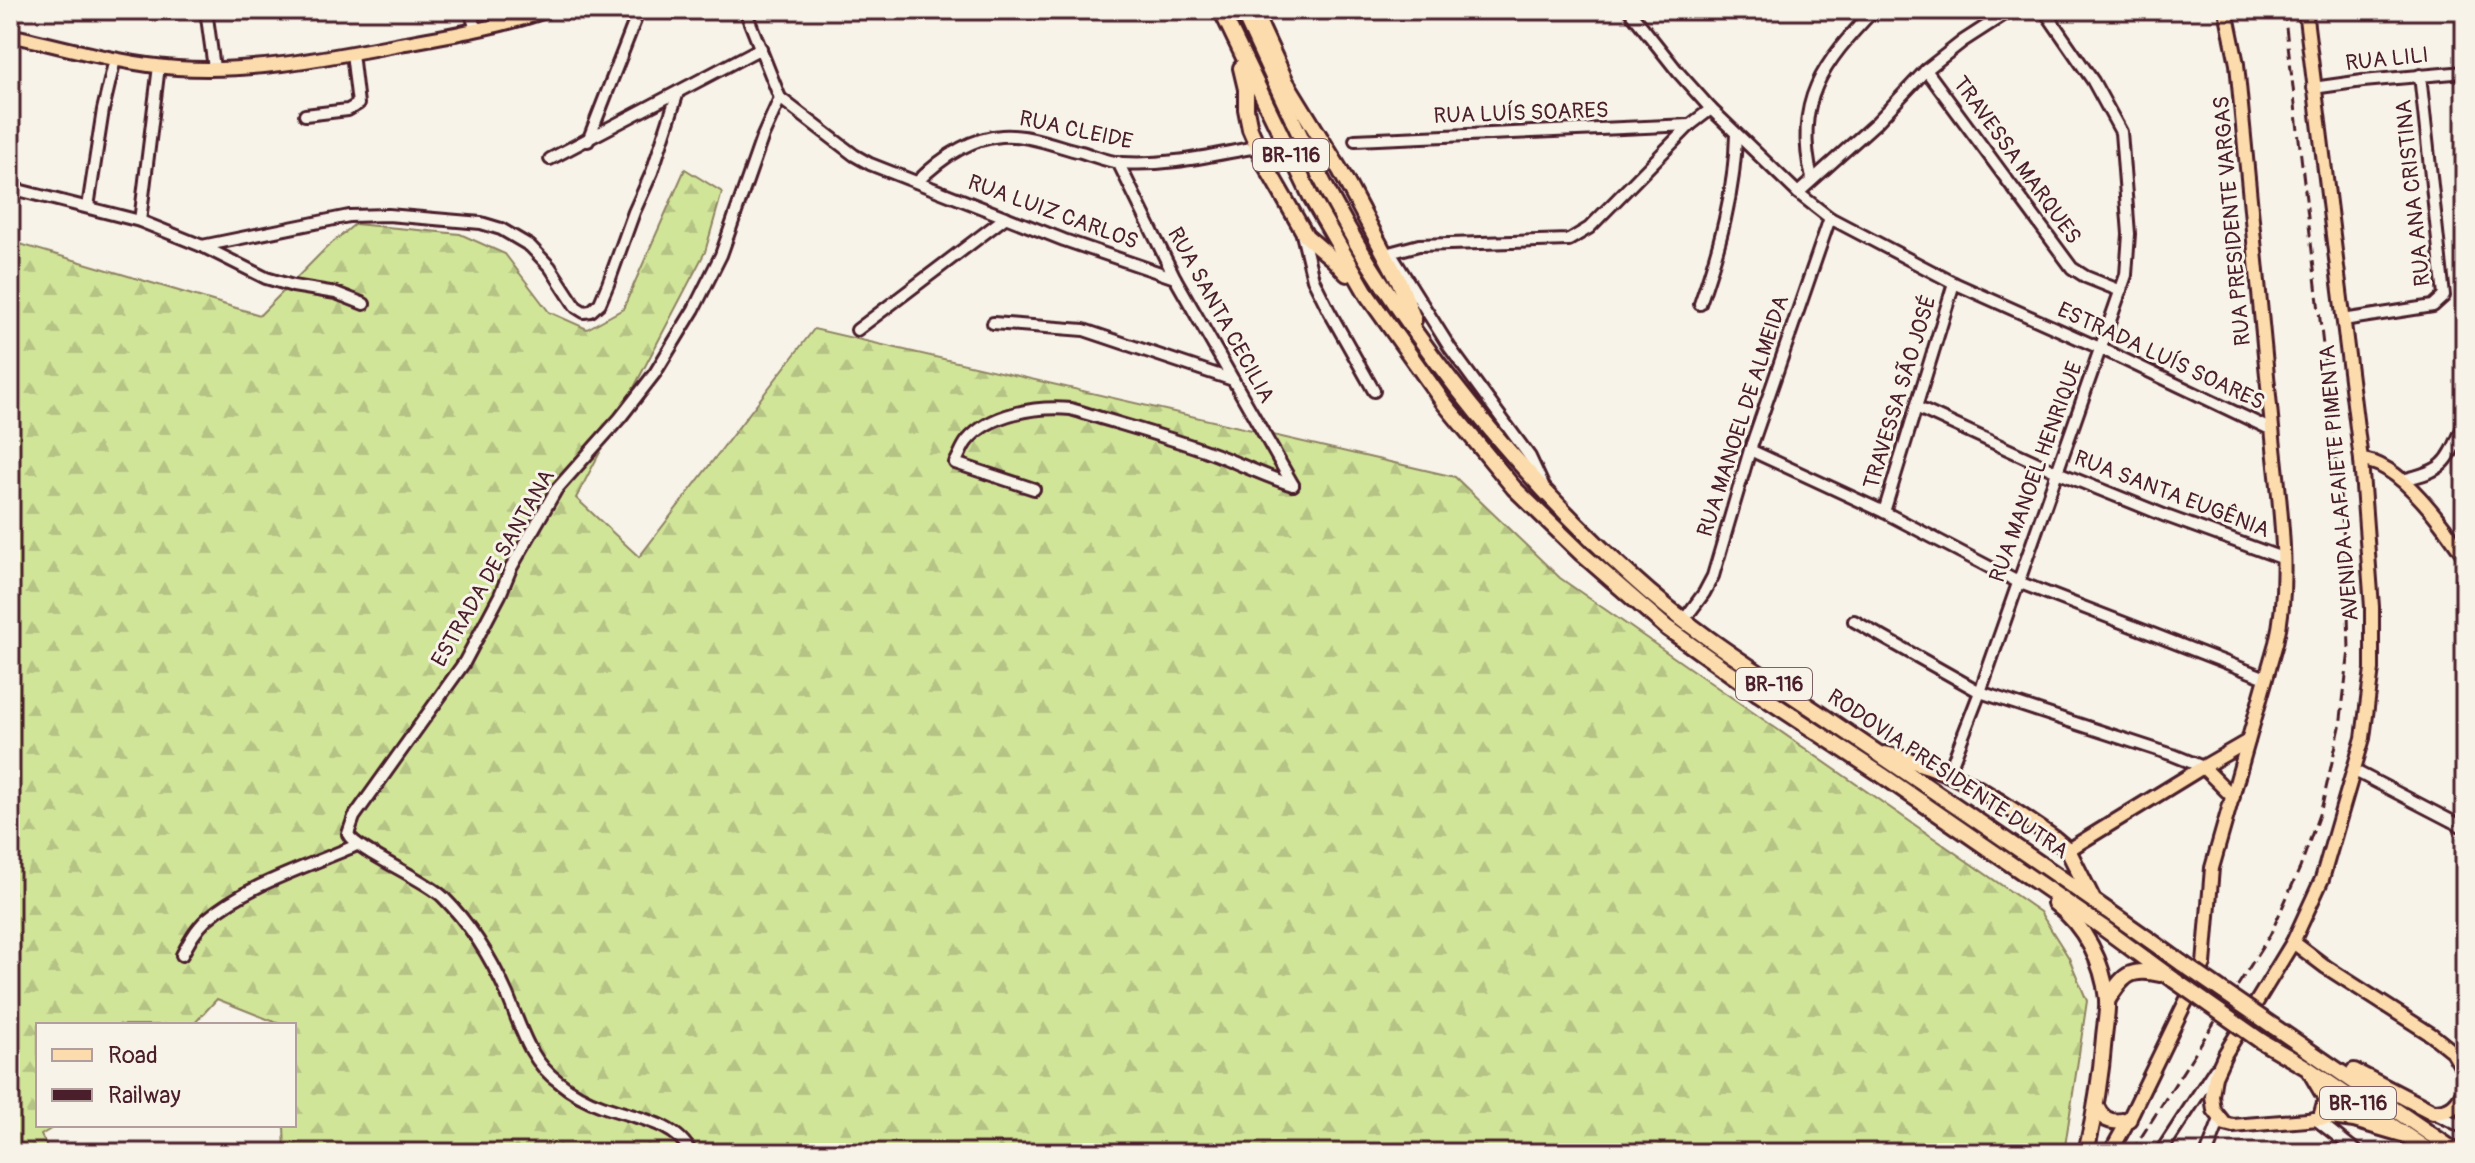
<svg xmlns="http://www.w3.org/2000/svg" width="2475" height="1163" font-family="Pangolin,sans-serif">
	<style>
		.forest { fill: url(#forest-firs); stroke: #8e8262; stroke-width: 2 }
		.lines { fill: none; stroke-linecap: round; stroke-linejoin: round }
		.minor-casing { stroke: #4a1f2b; stroke-width: 16 }
		.major-casing { stroke: #4a1f2b; stroke-width: 18 }
		.highway-casing { stroke: #4a1f2b; stroke-width: 20 }
		.minor { stroke: #f7f3e8; stroke-width: 10 }
		.major { stroke: #fcdcac; stroke-width: 12 }
		.highway { stroke: #fcdcac; stroke-width: 14 }
		.rail { stroke: #4a1f2b; stroke-width: 3; stroke-dasharray: 12 6; stroke-linecap: butt }
		.highway-bridge-casing { stroke: #4a1f2b; stroke-width: 20; stroke-linecap: butt }
		.highway-bridge { stroke: #fcdcac; stroke-width: 14 }
		.labels { text-anchor: middle; dominant-baseline: central; stroke-width: 6; stroke-linejoin: round; paint-order: stroke }
		.shield { fill: #f7f3e8; stroke: #7e5f64; stroke-width: 2 }
		.shield-label { font-size: 20px; font-weight: bold; fill: #4a1f2b }
		.street-label { font-size: 22px; fill: #4a1f2b; stroke: #f7f3e8 }
	</style>
	<defs>
		<pattern id="forest-firs" width="22" height="20" patternUnits="userSpaceOnUse" patternTransform="scale(2)"><rect width="22" height="20" fill="#d1e599"/><path d="M5 1l3.5 6h-7zM16 11l3.5 6h-7z" fill="#b5c484"/></pattern>
	</defs>
	<rect width="100%" height="100%" fill="#f7f3e8"/>
	<filter id="ink" filterUnits="userSpaceOnUse"><feTurbulence type="fractalNoise" baseFrequency=".0125" numOctaves="2"/><feDisplacementMap in="SourceGraphic" scale="16" xChannelSelector="R" yChannelSelector="G"/><feConvolveMatrix kernelMatrix="1 2 1 2 8 2 1 2 1" color-interpolation-filters="sRGB"/></filter>
	<g filter="url(#ink)">
		<polygon class="forest" points="685,169 722,192 705,252 576,498 639,557 814,329 1455,477 1560,578 2040,912 2069,958 2087,1001 2064,1153 285,1153 284,1125 294,1125 294,1025 282,1025 217,999 193,1025 38,1025 38,1125 57,1125 41,1135 50,1153 10,1153 10,241 260,315 326,248 355,224 460,234 505,254 549,312 587,329 623,309"/>
		<g class="lines">
			<defs>
				<g id="minor">
					<polyline points="206,10 214,68"/>
					<polyline points="470,10 476,30"/>
					<polyline points="745,10 780,98"/>
					<polyline points="1629,10 1678,72 1711,109 1798,193 1830,218 1954,283 2102,349 2272,430"/>
					<polyline points="1926,70 2072,268 2086,277 2121,291"/>
					<polyline points="2313,88 2363,81 2465,72"/>
					<polyline points="780,98 854,155 870,164 1064,240 1175,278"/>
					<polyline points="305,115 348,110 358,104 352,53"/>
					<polyline points="1355,140 1690,125"/>
					<polyline points="588,141 639,10"/>
					<polyline points="550,159 761,48"/>
					<polyline points="1118,162 1175,278 1293,485"/>
					<path d="M1812,178C1793,102 1823,63 1874,10"/>
					<path d="M917,182C940,159 969,138 1002,136C1028,134 1056,146 1081,152C1094,156 1108,162 1122,163C1169,166 1211,155 1257,147"/>
					<polyline points="10,188 140,221 202,246 266,278 293,286 336,293 364,304"/>
					<polyline points="1798,193 1877,122 1926,70 1963,41 2011,10"/>
					<polyline points="88,207 103,110 115,59"/>
					<polyline points="140,221 159,66"/>
					<polyline points="1302,234 1313,279 1329,311 1374,391"/>
					<polyline points="202,246 349,216 388,215 481,223 501,229 530,246 550,267 576,307 584,312 591,311 600,303 608,284 634,212 652,172 678,92"/>
					<polyline points="1389,253 1419,245 1569,240 1589,228 1690,125 1711,109"/>
					<polyline points="1394,259 1450,348 1530,457 1543,485"/>
					<path d="M1700,304C1719,249 1735,192 1736,134"/>
					<polyline points="2343,320 2433,306 2444,296 2420,75"/>
					<polyline points="993,323 1084,330 1233,380"/>
					<polyline points="857,330 1006,217"/>
					<polyline points="1916,407 2057,472 2166,516 2282,558"/>
					<polyline points="1750,450 1884,512 2018,582 2266,678"/>
					<path d="M2402,480C2447,470 2447,463 2465,422"/>
					<path d="M1034,489L955,463C959,457 962,447 967,441C990,413 1037,406 1071,409C1113,422 1154,433 1195,447C1229,458 1260,475 1293,485"/>
					<polyline points="1884,512 1954,283"/>
					<polyline points="1684,620 1704,593 1713,576 1750,450 1830,218"/>
					<polyline points="1854,621 1980,692 2173,755 2203,767"/>
					<polyline points="2355,771 2465,828"/>
					<polyline points="1949,772 1980,692 2126,275 2129,234 2121,132 2093,81 2044,10"/>
					<path d="M182,955C189,942 196,929 207,919C246,885 309,866 357,845"/>
					<polyline points="2434,1113 2465,1128"/>
					<polyline points="2314,1118 2359,1153"/>
					<path d="M691,1153C677,1122 631,1117 602,1106C588,1101 571,1092 559,1082C529,1061 521,1027 507,994C492,960 470,924 443,897C425,879 355,850 348,834L354,817L464,663L500,595L511,568L556,490L620,418L655,373L694,309L721,255L762,138L780,98"/>
					<polyline points="2160,1153 2215,1069"/>
					<polyline points="2207,1153 2220,1119"/>
				</g>
				<g id="major">
					<polyline points="2305,10 2361,460 2372,607 2372,669 2363,738 2322,879 2293,942 2225,1054 2215,1076 2212,1096 2214,1110 2225,1124 2233,1126 2331,1118 2354,1121 2402,1135"/>
					<path d="M10,35C65,47 120,64 177,68C252,73 327,58 400,44C450,35 501,27 548,10"/>
					<path d="M2361,460C2400,462 2445,527 2465,557"/>
					<polyline points="2203,767 2233,797"/>
					<polyline points="2068,850 2203,767 2248,741"/>
					<polyline points="2293,942 2326,967 2432,1035 2452,1051 2465,1073 2463,1094"/>
					<polyline points="2308,1070 2325,1099 2320,1117"/>
					<path d="M2110,1153L2129,1119L2204,964L2212,868L2276,643C2293,574 2277,488 2271,417C2259,300 2248,182 2237,64L2226,10"/>
				</g>
				<g id="highway">
					<polyline points="1221,10 1311,197 1368,296 1444,403 1514,488 1582,554 1667,628 1759,694 1882,775 2102,927 2174,980"/>
					<path d="M1242,10C1284,100 1324,196 1379,279C1451,389 1535,489 1632,577C1693,633 1764,676 1832,722C1950,802 2068,881 2183,964"/>
					<polyline points="1253,10 1286,82 1340,170 1399,281 1414,320"/>
					<polyline points="1241,68 1246,89 1246,109 1250,129 1267,168 1306,236 1334,260 1347,274"/>
					<path d="M1885,754C1957,769 1996,798 2055,839L2068,850L2092,898"/>
					<path d="M2055,903C2085,926 2103,962 2107,999C2108,1011 2105,1025 2104,1037C2101,1076 2095,1114 2086,1153"/>
					<path d="M2107,1001C2123,976 2129,967 2160,974"/>
					<polyline points="2273,1026 2458,1153"/>
					<polyline points="2261,1041 2307,1068 2432,1153"/>
					<path d="M2354,1071L2433,1112C2448,1112 2456,1107 2463,1094"/>
					<polyline points="2463,1094 2465,1119"/>
					<path d="M2097,1108C2103,1122 2116,1124 2129,1119"/>
				</g>
			</defs>
			<use href="#minor" class="minor-casing"/>
			<use href="#major" class="major-casing"/>
			<use href="#highway" class="highway-casing"/>
			<use href="#minor" class="minor"/>
			<use href="#major" class="major"/>
			<use href="#highway" class="highway"/>
			<polyline class="rail" points="2131,1153 2270,935 2300,868 2322,806 2340,727 2349,650 2347,575 2339,483 2284,10"/>
			<defs>
				<g id="highway-bridge">
					<polyline points="2183,964 2273,1026"/>
					<polyline points="2174,980 2261,1041"/>
				</g>
			</defs>
			<use href="#highway-bridge" class="highway-bridge-casing"/>
			<use href="#highway-bridge" class="highway-bridge"/>
		</g>
	</g>
	<g class="labels">
		<g class="shield">
			<rect x="1253" y="139" width="76" height="32" rx="6"/>
			<rect x="1736" y="668" width="76" height="32" rx="6"/>
			<rect x="2320" y="1087" width="76" height="32" rx="6"/>
		</g>
		<g class="shield-label">
			<text x="1291" y="155">BR-116</text>
			<text x="1774" y="684">BR-116</text>
			<text x="2358" y="1103">BR-116</text>
		</g>
		<g class="street-label">
			<text transform="translate(2387 59) rotate(-6)">RUA LILI</text>
			<text transform="translate(1521 113) rotate(-2)">RUA LUÍS SOARES</text>
			<text transform="translate(1076 130) rotate(12)">RUA CLEIDE</text>
			<text transform="translate(2017 160) rotate(54)">TRAVESSA MARQUES</text>
			<text transform="translate(2413 193) rotate(-96)">RUA ANA CRISTINA</text>
			<text transform="translate(1053 212) rotate(20)">RUA LUIZ CARLOS</text>
			<text transform="translate(2232 221) rotate(-95)">RUA PRESIDENTE VARGAS</text>
			<text transform="translate(1221 315) rotate(61)">RUA SANTA CECILIA</text>
			<text transform="translate(2161 356) rotate(25)">ESTRADA LUÍS SOARES</text>
			<text transform="translate(1900 392) rotate(-73)">TRAVESSA SÃO JOSÉ</text>
			<text transform="translate(1743 416) rotate(-72)">RUA MANOEL DE ALMEIDA</text>
			<text transform="translate(2036 472) rotate(-70)">RUA MANOEL HENRIQUE</text>
			<text transform="translate(2339 483) rotate(-95)">AVENIDA LAFAIETE PIMENTA</text>
			<text transform="translate(2172 494) rotate(21)">RUA SANTA EUGÊNIA</text>
			<text transform="translate(493 568) rotate(-60)">ESTRADA DE SANTANA</text>
			<text transform="translate(1948 774) rotate(34)">RODOVIA PRESIDENTE DUTRA</text>
		</g>
	</g>
	<rect width="2475" height="1163" fill="none" stroke="#f7f3e8" stroke-width="40"/>
	<rect x="20" y="20" width="2435" height="1123" fill="none" stroke="#4a1f2b" stroke-width="3" filter="url(#ink)"/>
	<rect x="36" y="1023" width="260" height="104" fill="#f7f3e8" stroke="#b29e9c" stroke-width="2"/>
	<rect x="52" y="1049" width="40" height="12" fill="#fcdcac" stroke="#b29e9c" stroke-width="2"/>
	<text x="108" y="1063" font-size="24" fill="#4a1f2b">Road</text>
	<rect x="52" y="1089" width="40" height="12" fill="#4a1f2b" stroke="#b29e9c" stroke-width="2"/>
	<text x="108" y="1103" font-size="24" fill="#4a1f2b">Railway</text>
</svg>
